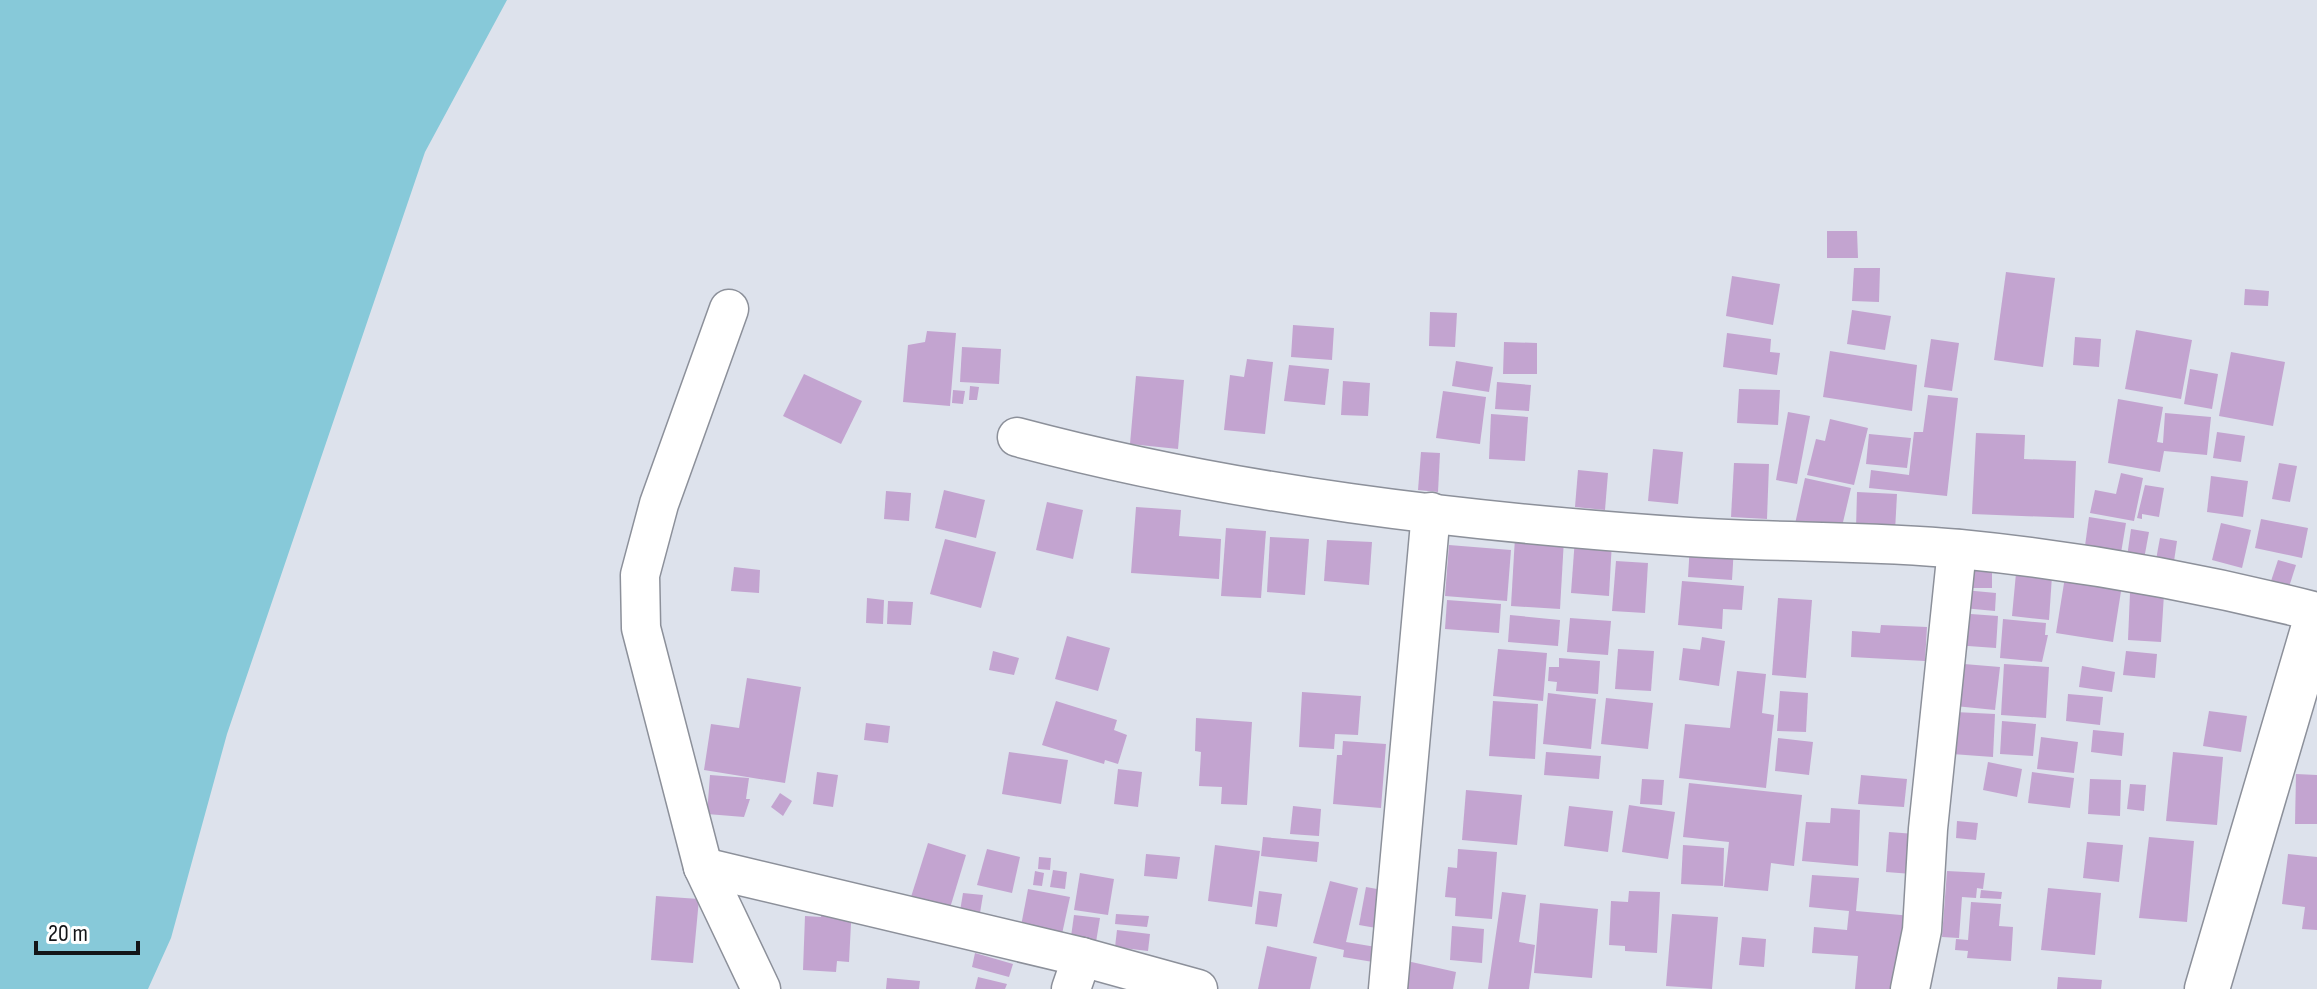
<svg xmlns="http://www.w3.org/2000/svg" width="2317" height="989" font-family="'Sofia Sans Condensed',sans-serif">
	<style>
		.water { fill: #87c9d9 }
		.building { fill: #c3a4d0 }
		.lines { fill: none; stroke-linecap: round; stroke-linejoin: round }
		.minor-casing { stroke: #8c909a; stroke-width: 41 }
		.secondary-casing { stroke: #8c909a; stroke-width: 47 }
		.minor { stroke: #fff; stroke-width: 38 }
		.secondary { stroke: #fff; stroke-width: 44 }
	</style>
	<rect width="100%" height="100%" fill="#dde2ec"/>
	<polygon class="water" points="0,0 507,0 425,152 227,734 171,938 148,989 0,989"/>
	<g class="building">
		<polygon points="1827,231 1857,231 1858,258 1827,258"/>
		<polygon points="1854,268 1880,268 1879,302 1852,301"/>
		<polygon points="2006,272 2055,278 2043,367 1994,360"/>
		<polygon points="1732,276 1780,284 1773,325 1726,316"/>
		<polygon points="2245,289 2269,291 2268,306 2244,305"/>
		<polygon points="1852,310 1891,316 1885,350 1847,344"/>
		<polygon points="1430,312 1457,313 1455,347 1429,346"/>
		<polygon points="1293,325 1334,328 1332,360 1291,357"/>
		<polygon points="2136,330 2192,340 2181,399 2125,389"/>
		<polygon points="927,331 956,333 950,406 903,402 908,345 925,342"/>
		<polygon points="1727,333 1771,339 1770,352 1780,353 1777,375 1723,367"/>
		<polygon points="2075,337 2101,339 2099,367 2073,365"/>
		<polygon points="1931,339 1959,343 1952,391 1924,387"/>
		<polygon points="1504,342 1537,343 1537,374 1503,374"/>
		<polygon points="962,347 1001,349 999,384 960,382"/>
		<polygon points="1830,351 1917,365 1912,411 1823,397"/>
		<polygon points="2231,352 2285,362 2273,426 2219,416"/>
		<polygon points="1247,359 1273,362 1265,434 1224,430 1230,375 1244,377"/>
		<polygon points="1456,361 1493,367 1489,392 1452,386"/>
		<polygon points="1289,365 1329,369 1325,405 1284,401"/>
		<polygon points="2190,369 2218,374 2212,409 2184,404"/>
		<polygon points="804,374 862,401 841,444 783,416"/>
		<polygon points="1136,376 1184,380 1178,449 1130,444"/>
		<polygon points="1343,381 1370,383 1368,416 1341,415"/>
		<polygon points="1497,382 1531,385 1529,411 1495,409"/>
		<polygon points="970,386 979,387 977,400 969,400"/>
		<polygon points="1739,389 1780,390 1778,425 1737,423"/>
		<polygon points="953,390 965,391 963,404 952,403"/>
		<polygon points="1443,391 1486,397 1480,444 1436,438"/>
		<polygon points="1928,395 1958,398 1947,496 1869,488 1871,470 1909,475 1914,432 1923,432"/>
		<polygon points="2118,399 2163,407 2157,442 2163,443 2165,413 2211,417 2207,455 2164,451 2160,472 2108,463"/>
		<polygon points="1788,412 1810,416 1797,484 1776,480"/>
		<polygon points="1491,414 1528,417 1525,461 1489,459"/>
		<polygon points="1830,419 1868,428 1854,485 1807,475 1816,439 1825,441"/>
		<polygon points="2217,432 2245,436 2241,462 2213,458"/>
		<polygon points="1976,433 2025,435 2024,459 2076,461 2074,518 1972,514"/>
		<polygon points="1869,434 1911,438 1907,468 1866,464"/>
		<polygon points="1653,449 1683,452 1678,504 1648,501"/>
		<polygon points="1421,452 1440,453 1438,492 1418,490"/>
		<polygon points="1734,463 1769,464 1767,519 1731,517"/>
		<polygon points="2279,463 2297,466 2290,502 2272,499"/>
		<polygon points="1578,470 1608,473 1605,510 1575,507"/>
		<polygon points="2121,473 2143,478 2134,521 2090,513 2095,490 2116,494"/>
		<polygon points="2211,476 2248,481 2243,517 2207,512"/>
		<polygon points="1805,478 1851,488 1840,535 1795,524"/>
		<polygon points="2145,485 2164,488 2159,517 2142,514 2142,519 2137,518"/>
		<polygon points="944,490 985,500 976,538 935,528"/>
		<polygon points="886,491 911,493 909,521 884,519"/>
		<polygon points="1857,492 1897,494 1895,531 1856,529"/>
		<polygon points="1047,502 1083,510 1073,559 1036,550"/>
		<polygon points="1136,507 1181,510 1179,536 1221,539 1219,579 1131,573"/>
		<polygon points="2089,517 2126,523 2120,559 2084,553"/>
		<polygon points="2261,519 2308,528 2302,558 2255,548"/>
		<polygon points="2221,523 2251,530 2242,568 2212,560"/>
		<polygon points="1226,528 1266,531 1261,598 1221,596"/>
		<polygon points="2131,529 2149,532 2144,559 2127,557"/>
		<polygon points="1270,537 1309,539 1305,595 1267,592"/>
		<polygon points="1515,537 1564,539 1560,609 1511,606"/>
		<polygon points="1575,538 1612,541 1609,596 1571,593"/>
		<polygon points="2160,538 2177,541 2173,568 2155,565"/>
		<polygon points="945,539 996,552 981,608 930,594"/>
		<polygon points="1327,540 1372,542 1369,585 1324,581"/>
		<polygon points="1690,544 1734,547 1732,580 1688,577"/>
		<polygon points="1449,545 1511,550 1507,601 1445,596"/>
		<polygon points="2278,560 2296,565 2289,587 2271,581"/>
		<polygon points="1616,561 1648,563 1645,613 1612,611"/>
		<polygon points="734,567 760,570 759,593 731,591"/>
		<polygon points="1964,569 1992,570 1992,588 1964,588"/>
		<polygon points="2016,573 2052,576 2049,620 2012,616"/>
		<polygon points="2065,577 2122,585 2113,642 2056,633"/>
		<polygon points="1682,581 1744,586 1742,610 1723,609 1722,629 1678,625"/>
		<polygon points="1964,590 1996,593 1995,611 1963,608"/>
		<polygon points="2130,593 2164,594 2161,642 2128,640"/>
		<polygon points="867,598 884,600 883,624 866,623"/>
		<polygon points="1778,598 1812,600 1806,678 1772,675"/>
		<polygon points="1447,600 1501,604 1499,633 1445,629"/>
		<polygon points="888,601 913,602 911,625 887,624"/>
		<polygon points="1957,613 1998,616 1996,648 1954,645"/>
		<polygon points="1510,615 1560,620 1558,646 1508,642"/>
		<polygon points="1570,618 1611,621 1608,655 1567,652"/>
		<polygon points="2003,619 2046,623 2045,635 2048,635 2042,662 2000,658"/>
		<polygon points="1881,625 1927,627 1925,661 1851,657 1852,631 1880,633"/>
		<polygon points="1067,636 1110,648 1098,691 1055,679"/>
		<polygon points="1702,637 1725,641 1719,686 1679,680 1683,648 1700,650"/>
		<polygon points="1498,649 1547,653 1543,701 1493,696"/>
		<polygon points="1618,649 1654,651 1651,691 1615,689"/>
		<polygon points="993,651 1019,658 1014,675 989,670"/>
		<polygon points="2126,651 2157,654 2155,678 2123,675"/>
		<polygon points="1559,658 1600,661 1598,694 1556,691 1557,682 1548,681 1549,667 1559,667"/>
		<polygon points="1964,664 2000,667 1995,710 1955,706"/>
		<polygon points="2004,664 2049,667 2046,718 2001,715"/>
		<polygon points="2082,666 2115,672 2112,692 2079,687"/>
		<polygon points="1737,671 1766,674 1762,713 1774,715 1766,788 1679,778 1685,724 1730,728"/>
		<polygon points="747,678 801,687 785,783 704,770 711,724 739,728"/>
		<polygon points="1780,691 1808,693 1806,732 1777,731"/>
		<polygon points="1302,692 1361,696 1358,735 1335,734 1334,749 1299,747"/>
		<polygon points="1548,693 1596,699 1591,749 1543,744"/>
		<polygon points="2068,694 2103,697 2100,725 2066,721"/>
		<polygon points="1606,698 1653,703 1648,749 1601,744"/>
		<polygon points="1056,701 1117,720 1114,730 1127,735 1118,764 1105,760 1104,764 1042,745"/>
		<polygon points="1493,701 1538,704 1535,759 1489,756"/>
		<polygon points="2209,711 2247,716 2241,752 2203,746"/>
		<polygon points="1955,712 1995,714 1993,757 1952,754"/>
		<polygon points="1196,718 1252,722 1247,805 1221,804 1222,787 1199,786 1201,752 1195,751"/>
		<polygon points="2002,721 2036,724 2033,756 2000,754"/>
		<polygon points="866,723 890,726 888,743 864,740"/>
		<polygon points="2093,730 2124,733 2122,756 2091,752"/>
		<polygon points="2041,737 2078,742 2074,773 2037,769"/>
		<polygon points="1778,738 1813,742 1809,775 1775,771"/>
		<polygon points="1343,741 1386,744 1381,808 1333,804 1337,755 1342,755"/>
		<polygon points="1009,752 1068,760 1061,804 1002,794"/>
		<polygon points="1546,752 1601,756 1599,779 1544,775"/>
		<polygon points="2173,752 2223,757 2217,825 2166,821"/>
		<polygon points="1988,762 2022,769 2017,797 1983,790"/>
		<polygon points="1118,769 1142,772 1138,807 1114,804"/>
		<polygon points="817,772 838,775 833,807 813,804"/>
		<polygon points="2032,772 2074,778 2070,808 2028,803"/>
		<polygon points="2296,774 2317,775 2317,824 2295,824"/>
		<polygon points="710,775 749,778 746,799 750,799 744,817 707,814"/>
		<polygon points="1861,775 1907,779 1904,807 1858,804"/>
		<polygon points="1642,779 1664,780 1662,805 1640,804"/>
		<polygon points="2090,779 2121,780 2120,816 2088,814"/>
		<polygon points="1689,783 1802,795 1794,866 1771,863 1768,891 1724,887 1729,842 1683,837"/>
		<polygon points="2130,784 2146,785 2144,811 2127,809"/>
		<polygon points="1466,790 1522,795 1517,845 1462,840"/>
		<polygon points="780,793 792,801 783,816 771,807"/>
		<polygon points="1629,805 1675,812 1668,859 1622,852"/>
		<polygon points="1293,806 1321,809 1319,836 1290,834"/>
		<polygon points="1569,806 1613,811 1608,852 1564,846"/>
		<polygon points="1831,808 1860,810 1858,866 1802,861 1806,822 1830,823"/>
		<polygon points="1957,821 1978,823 1976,840 1956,838"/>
		<polygon points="1889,832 1915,834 1912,874 1886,872"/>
		<polygon points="1263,837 1319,842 1317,862 1261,856"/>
		<polygon points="2149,837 2194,841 2187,922 2139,918"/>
		<polygon points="2087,842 2123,845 2119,882 2083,878"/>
		<polygon points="928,843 966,855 950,908 911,897"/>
		<polygon points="1215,845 1260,851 1252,907 1208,901"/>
		<polygon points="1683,845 1724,848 1723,886 1681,884"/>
		<polygon points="987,849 1020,857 1012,893 977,885"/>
		<polygon points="1458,849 1497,852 1492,919 1455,916 1456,898 1445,897 1448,867 1457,868"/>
		<polygon points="1146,854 1180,857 1177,879 1144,876"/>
		<polygon points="2288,854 2317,857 2317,930 2302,929 2305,907 2282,904"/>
		<polygon points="1039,857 1051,858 1050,870 1038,869"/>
		<polygon points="1053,870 1067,872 1065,889 1050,887"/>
		<polygon points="1035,871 1044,873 1042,886 1033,885"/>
		<polygon points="1947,871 1985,873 1983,889 1977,888 1976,898 1962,897 1959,938 1942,937"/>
		<polygon points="1080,873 1114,879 1108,915 1074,910"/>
		<polygon points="1812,875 1859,878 1856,911 1912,916 1896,989 1855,989 1858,956 1812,953 1814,927 1847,930 1849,911 1809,907"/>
		<polygon points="1330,881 1358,888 1346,942 1376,947 1373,962 1343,957 1344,950 1313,943"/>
		<polygon points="1366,887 1388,891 1382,929 1359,925"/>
		<polygon points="2048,888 2101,893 2095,955 2041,950"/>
		<polygon points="1028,889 1070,897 1062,934 1021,926"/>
		<polygon points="1981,890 2002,892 2001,899 1980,898"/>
		<polygon points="1259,891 1282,894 1277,927 1255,924"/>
		<polygon points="1629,891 1660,892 1657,953 1625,951 1625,946 1609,945 1611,901 1628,902"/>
		<polygon points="1502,892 1526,895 1519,942 1535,945 1529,989 1488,989"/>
		<polygon points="963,893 983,895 980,913 960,911"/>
		<polygon points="656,896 699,899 693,963 651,960"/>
		<polygon points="822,902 852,904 849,962 837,961 836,972 803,970 805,916 821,917"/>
		<polygon points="1971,902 2001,904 1999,926 2013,927 2011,961 1967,958 1968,951 1955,950 1956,939 1968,940"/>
		<polygon points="1540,903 1598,909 1592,978 1534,973"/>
		<polygon points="1116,914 1149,916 1147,927 1115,924"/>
		<polygon points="1672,914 1718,917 1712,989 1666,986"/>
		<polygon points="1074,915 1100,918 1095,948 1070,944"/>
		<polygon points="1452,926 1484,929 1482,963 1450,960"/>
		<polygon points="1117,930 1150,934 1148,951 1115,947"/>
		<polygon points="1742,937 1766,939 1764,967 1739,965"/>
		<polygon points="1267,946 1317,957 1310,989 1258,989"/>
		<polygon points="975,953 1013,964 1009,977 972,967"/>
		<polygon points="1407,961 1456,972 1453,989 1401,989"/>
		<polygon points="978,977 1007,984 1005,989 975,989"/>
		<polygon points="2058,977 2102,980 2101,989 2057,989"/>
		<polygon points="887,978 920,981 919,989 886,989"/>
	</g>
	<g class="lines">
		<defs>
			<g id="minor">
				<polyline points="729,309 659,504 640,575 641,628 703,867 761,989"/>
				<path d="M1017,437C1235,495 1464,522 1689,537C1779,543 1870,540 1960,549C2081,561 2199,582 2317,612"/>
				<polyline points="703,867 1082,957 1198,989"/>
				<polyline points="1071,989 1082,957"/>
				<polyline points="1388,989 1431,512"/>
				<polyline points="1910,989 1922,930 1928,829 1957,549"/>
			</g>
			<polyline id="secondary" points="2207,989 2317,616"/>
		</defs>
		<use href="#minor" class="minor-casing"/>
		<use href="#secondary" class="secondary-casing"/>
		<use href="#minor" class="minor"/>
		<use href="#secondary" class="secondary"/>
	</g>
	<path d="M36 941v12h102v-12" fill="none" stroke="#131518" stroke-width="4"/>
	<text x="48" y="941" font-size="24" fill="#131518" stroke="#ffffff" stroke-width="6" paint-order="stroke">20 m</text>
</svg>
